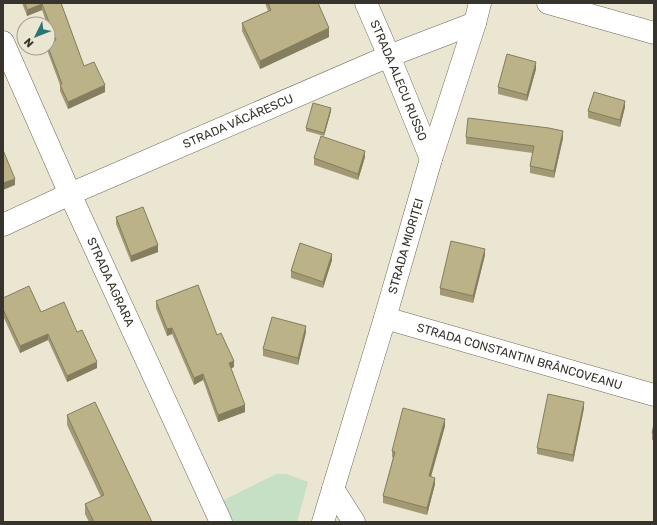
<svg xmlns="http://www.w3.org/2000/svg" width="657" height="525" font-family="Rubik,sans-serif">
	<style>
		.green { fill: #c6e0c5 }
		.lines { fill: none; stroke-linecap: round; stroke-linejoin: round }
		.minor-casing { stroke: #6d6957; stroke-width: 23 }
		.minor { stroke: #fff; stroke-width: 22 }
		.wall { fill: #a29974 }
		.shaded-wall { fill: #847d5e }
		.building { fill: #bcb287; stroke: #847d5e }
		.labels { text-anchor: middle; dominant-baseline: central; stroke-width: 3.5; stroke-linejoin: round; paint-order: stroke }
		.street-label { font-size: 12px; fill: #36342c; stroke: #ebe6d2 }
	</style>
	<rect width="100%" height="100%" fill="#ebe6d2"/>
	<polygon class="green" points="276,474 287,474 308,482 297,522 220,522 212,506"/>
	<g class="lines">
		<defs>
			<g id="minor">
				<path id="s1" d="M366,3L389,56L431,159"/>
				<polyline points="548,3 654,33"/>
				<path id="s2" d="M3,42L70,194L221,522"/>
				<path id="s3" d="M3,225L70,194L389,56L475,23"/>
				<path id="s4" d="M385,318L654,395"/>
				<polyline points="333,489 354,522"/>
				<path id="s5" d="M323,522L385,318L431,159L475,23L480,3"/>
			</g>
		</defs>
		<use href="#minor" class="minor-casing"/>
		<use href="#minor" class="minor"/>
	</g>
	<g class="wall">
		<polygon points="22,3 61,3 84,66 105,92 68,109 60,91 60,85 47,50 47,48 48,48 48,43 54,41 48,26 48,24 47,24 42,10 27,16"/>
		<polygon points="265,3 318,3 329,37 260,69 242,31 242,23 268,11"/>
		<polygon points="536,69 527,101 498,94 498,87"/>
		<polygon points="625,107 620,127 588,118 588,111"/>
		<polygon points="331,111 324,136 306,131 306,128"/>
		<polygon points="466,137 563,138 554,178 530,173 530,166 533,153 466,144"/>
		<polygon points="365,157 358,180 314,165 314,158"/>
		<polygon points="116,217 158,252 131,262 116,224"/>
		<polygon points="485,255 473,303 440,295 440,288"/>
		<polygon points="332,260 323,288 291,278 291,271"/>
		<polygon points="3,298 41,312 77,332 97,368 67,382 48,340 20,353 3,316"/>
		<polygon points="156,301 217,335 234,367 231,368 245,412 218,422 203,380 194,385 172,334 167,336 156,308"/>
		<polygon points="306,332 298,365 263,356 263,349"/>
		<polygon points="584,408 573,462 537,454 537,448"/>
		<polygon points="67,415 152,522 89,522 85,514 85,504 101,497 67,425"/>
		<polygon points="654,424 654,440 652,440 652,433"/>
		<polygon points="445,426 431,477 435,484 427,515 383,503 383,496 393,458 392,457 392,451"/>
	</g>
	<g class="shaded-wall">
		<polygon points="42,4 42,10 27,16 27,10"/>
		<polygon points="329,28 329,37 260,69 260,61"/>
		<polygon points="536,62 536,69 527,101 527,95"/>
		<polygon points="105,85 105,92 68,109 68,102"/>
		<polygon points="625,101 625,107 620,127 620,120"/>
		<polygon points="331,108 331,111 324,136 324,133"/>
		<polygon points="563,131 563,138 554,178 554,171"/>
		<polygon points="365,151 365,157 358,180 358,174"/>
		<polygon points="15,179 15,185 3,190 3,183"/>
		<polygon points="158,245 158,252 131,262 131,256"/>
		<polygon points="485,249 485,255 473,303 473,296"/>
		<polygon points="332,254 332,260 323,288 323,282"/>
		<polygon points="306,326 306,332 298,365 298,358"/>
		<polygon points="172,328 172,334 167,336 167,329"/>
		<polygon points="48,334 48,340 20,353 20,346"/>
		<polygon points="234,361 234,367 229,369 229,363"/>
		<polygon points="97,362 97,368 67,382 67,376"/>
		<polygon points="203,374 203,380 194,385 194,378"/>
		<polygon points="584,402 584,408 573,462 573,455"/>
		<polygon points="245,405 245,412 218,422 218,415"/>
		<polygon points="445,419 445,426 429,483 429,476"/>
		<polygon points="435,478 435,484 427,515 427,508"/>
	</g>
	<g class="building">
		<polygon points="25,3 61,3 84,66 94,62 105,85 68,102 60,85 62,84 48,47 48,43 56,40 42,4 27,10"/>
		<polygon points="268,3 318,3 329,28 260,61 242,23 271,10"/>
		<polygon points="507,54 536,62 527,95 498,87"/>
		<polygon points="594,92 625,101 620,120 588,111"/>
		<polygon points="313,103 331,108 324,133 306,128"/>
		<polygon points="468,118 549,128 563,131 554,171 530,166 534,146 466,137"/>
		<polygon points="321,136 365,151 358,174 314,158"/>
		<polygon points="3,150 15,179 3,183"/>
		<polygon points="143,207 158,245 131,256 116,217"/>
		<polygon points="451,241 485,249 473,296 440,288"/>
		<polygon points="300,243 332,254 323,282 291,271"/>
		<polygon points="198,285 217,335 221,333 234,361 229,363 245,405 218,415 203,374 194,378 172,328 167,329 156,301"/>
		<polygon points="29,286 41,312 64,302 77,332 82,330 97,362 67,376 48,334 20,346 3,309 3,298"/>
		<polygon points="272,317 306,326 298,358 263,349"/>
		<polygon points="548,394 584,402 573,455 537,448"/>
		<polygon points="95,402 152,522 94,522 85,504 104,495 67,415"/>
		<polygon points="403,408 445,419 429,476 435,478 427,508 383,496 395,452 392,451"/>
		<polygon points="654,424 654,434 652,433"/>
	</g>
	<g class="labels">
		<g class="street-label">
			<text stroke="none"><textPath href="#s1" startOffset="84">STRADA ALECU RUSSO</textPath></text>
			<text stroke="none"><textPath href="#s3" startOffset="257">STRADA VĂCĂRESCU</textPath></text>
			<text stroke="none"><textPath href="#s5" startOffset="288">STRADA MIORIȚEI</textPath></text>
			<text stroke="none"><textPath href="#s2" startOffset="263">STRADA AGRARA</textPath></text>
			<text stroke="none"><textPath href="#s4" startOffset="140">STRADA CONSTANTIN BRÂNCOVEANU</textPath></text>
		</g>
	</g>
	<rect width="657" height="525" fill="none" stroke="#36342c" stroke-width="8"/>
	<g transform="translate(36 36) rotate(227)"><circle r="19" fill="#ebe6d2" stroke="#a39f90"/>
	<path d="M0-3L7 15L0 10L-7 15Z" fill="#2b7578"/>
	<text y="-6" font-size="11" font-weight="bold" text-anchor="middle" fill="#36342c">N</text>
	</g>
</svg>
